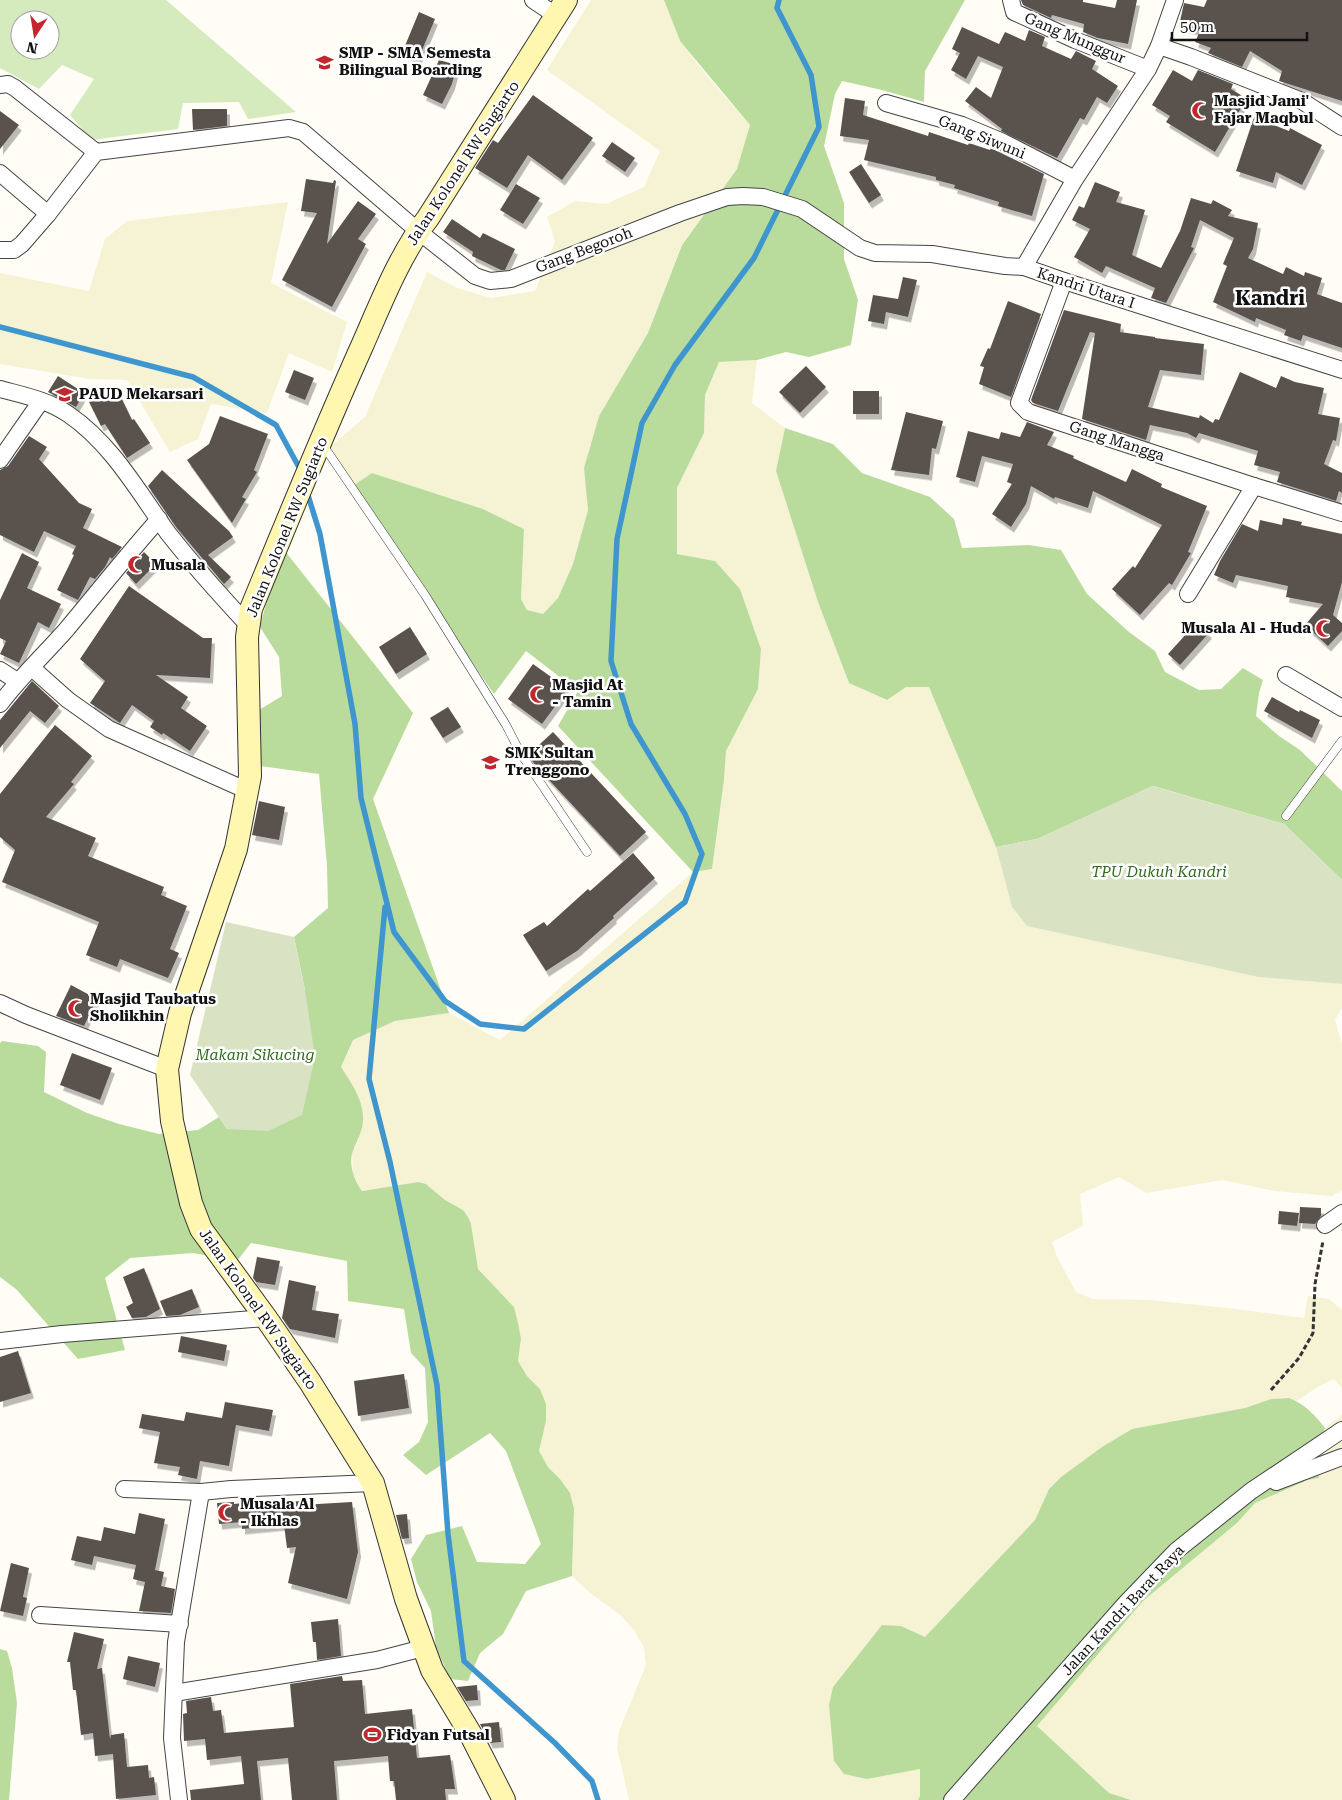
<svg xmlns="http://www.w3.org/2000/svg" width="1342" height="1800" font-family="'Roboto Serif',serif">
	<style>
		.farmland { fill: #f6f3d4 }
		.green { fill: #d5ebbd; fill-rule: evenodd }
		.forest { fill: #b9dc9c }
		.cemetery { fill: #d9e3c4 }
		.lines { fill: none; stroke-linecap: round; stroke-linejoin: round }
		.stream { stroke: #3f96cf; stroke-width: 5.5 }
		.building { fill: #5a524d; filter: url(#shadow) }
		.service-casing { stroke: #444; stroke-width: 9 }
		.minor-casing { stroke: #444; stroke-width: 18 }
		.secondary-casing { stroke: #333; stroke-width: 24 }
		.path { stroke: #333; stroke-width: 3; stroke-dasharray: 5 2.5; stroke-linecap: butt }
		.service { stroke: #fff; stroke-width: 8 }
		.minor { stroke: #fff; stroke-width: 16 }
		.secondary { stroke: #fff6b0; stroke-width: 22 }
		.labels { text-anchor: middle; dominant-baseline: central; stroke-width: 5; stroke-linejoin: round; paint-order: stroke }
		.street-label { font-size: 15px; fill: #111; stroke: #fff }
		.poi-label { font-size: 15px; font-weight: bold; fill: #111; stroke: #fff; text-anchor: start }
		.park-label { font-size: 15px; font-style: italic; fill: #2f6b1f; stroke: #fff }
		.district-label { font-size: 20px; font-weight: bold; fill: #111; stroke: #fff }
	</style>
	<defs>
		<filter id="shadow"><feDropShadow dx="3" dy="5.5" stdDeviation="0" flood-color="#0004"/></filter>
	</defs>
	<rect width="100%" height="100%" fill="#fffdf5"/>
	<g class="farmland">
		<polygon points="591,0 664,0 680,41 708,77 750,125 737,169 682,244 648,333 599,416 584,468 588,510 573,564 558,598 543,614 527,610 521,599 524,529 483,509 372,473 351,487 325,451 365,417 427,272 457,288 491,298 535,291 555,241 547,217 575,201 606,204 644,187 660,151 547,70"/>
		<polygon points="288,202 271,283 347,322 332,372 289,353 267,413 211,404 198,439 170,452 127,380 90,379 0,364 0,273 89,291 105,239 127,221"/>
		<polygon points="757,360 752,403 785,428 776,471 818,602 849,683 886,700 906,687 929,687 996,847 1012,907 1027,926 1258,977 1342,984 1342,1008 1335,1020 1342,1044 1342,1190 1332,1196 1275,1191 1222,1180 1146,1193 1119,1177 1080,1194 1083,1226 1052,1242 1057,1257 1076,1292 1093,1299 1149,1300 1227,1308 1304,1318 1308,1296 1329,1299 1342,1310 1342,1388 1334,1379 1319,1386 1297,1401 1289,1398 1271,1399 1245,1408 1132,1429 1102,1447 1061,1477 1049,1489 1035,1520 925,1637 901,1626 867,1779 920,1769 920,1796 918,1800 629,1800 617,1748 619,1731 646,1665 644,1648 635,1631 620,1615 589,1592 572,1576 574,1509 560,1479 548,1467 539,1451 546,1421 540,1389 527,1376 518,1361 521,1339 514,1307 478,1269 471,1224 463,1210 445,1200 426,1184 418,1182 362,1191 356,1184 353,1175 352,1153 359,1138 341,1067 353,1040 395,1021 449,1013 500,1040 693,872 712,869 724,780 726,751 758,689 761,649 740,589 715,561 677,554 677,488 704,433 705,395 719,362"/>
		<polygon points="1342,1415 1342,1800 1131,1800 1109,1793 1036,1726 1143,1601 1237,1523 1255,1503 1308,1480 1318,1478 1316,1456 1325,1428"/>
	</g>
	<path class="green" d="M0,0H166L296,112L248,119L239,102L183,103L178,129L91,140L70,115L94,79L62,65L39,89L0,68ZM20,20H50V50H20Z"/>
	<g class="forest">
		<polygon points="664,0 965,0 925,71 924,102 882,90 842,81 835,94 824,146 844,203 844,259 858,300 851,345 809,357 786,352 757,360 719,362 705,395 704,433 677,488 677,554 715,561 740,589 761,649 758,689 726,751 724,780 712,869 693,872 558,726 578,691 526,651 494,694 351,487 372,473 483,509 524,529 521,599 527,610 543,614 558,598 573,564 588,510 584,468 599,416 648,333 682,245 737,169 750,125 680,41"/>
		<polygon points="785,428 833,444 862,473 930,497 954,519 962,548 1029,545 1061,550 1087,594 1129,632 1155,651 1165,672 1199,690 1221,689 1243,668 1263,680 1259,693 1256,716 1279,736 1300,750 1342,791 1342,880 1284,824 1153,786 1037,839 996,847 929,687 906,687 887,700 849,683 818,602 776,471"/>
		<path d="M281,546L413,713L373,799L449,1013L395,1021L353,1040L341,1067C350,1081 363,1099 363,1117C364,1129 357,1140 353,1151C348,1163 354,1181 362,1191L418,1182L426,1184L445,1200L463,1210L468,1217L471,1224L478,1269L514,1307L518,1323L521,1339L518,1361L527,1376L540,1389L546,1404V1421L539,1451L548,1467L560,1479L570,1493L574,1509L572,1576L526,1591L503,1634L480,1653L468,1681L450,1679L436,1647L431,1611L417,1582L411,1559L426,1535L462,1526L477,1562L525,1564L541,1544L506,1451L490,1433L426,1475L403,1455L419,1442L428,1422L425,1368L411,1353L404,1309L348,1301L347,1261L251,1243L237,1261L193,1253L130,1258L105,1278L125,1350L78,1359L16,1289L0,1277V1043L2,1041L38,1046L46,1052L44,1092L87,1113L119,1124L159,1134L198,1130L219,1117L227,1129L305,990L294,937L328,908L327,866L319,774L260,766L259,710L282,696L279,657L260,627Z"/>
		<path d="M1289,1398C1305,1404 1315,1415 1325,1428L1316,1456L1319,1478L1308,1480L1255,1503L1237,1523L1143,1601L1037,1726L1109,1793L1131,1800H918L920,1796V1769L867,1779L844,1774L834,1761L829,1705L833,1687L882,1625L901,1626L925,1637L1035,1520L1049,1489L1061,1477L1102,1447L1132,1429L1245,1408L1271,1399Z"/>
		<polygon points="0,1649 7,1651 12,1668 17,1703 9,1800 0,1800"/>
	</g>
	<g class="cemetery">
		<polygon points="1152,786 1284,824 1342,880 1342,984 1258,977 1027,926 1012,907 996,847 1037,839"/>
		<polygon points="226,922 294,937 305,990 315,1057 302,1115 268,1131 227,1129 190,1075"/>
	</g>
	<g class="lines">
		<g class="stream">
			<polyline points="0,327 193,377 276,425 301,471"/>
			<polyline points="307,492 320,534 355,724 361,798 394,932 445,1001 480,1024 524,1029 685,902 702,854 685,814 631,724 611,661 617,539 642,423 675,365 754,258 819,127 811,75 777,8 779,0"/>
			<polyline points="385,907 369,1079 390,1162 437,1385 448,1534 464,1661 555,1743 592,1781 598,1800"/>
		</g>
	</g>
	<g class="building">
		<polygon points="1021,0 1083,0 1083,2 1115,8 1117,0 1137,0 1128,44 1098,38 1083,32 1084,24 1052,15 1051,18 1023,5"/>
		<polygon points="1207,0 1342,0 1342,101 1279,81 1282,71 1250,51 1242,67 1208,53 1211,48 1195,42 1200,31 1179,26 1184,3 1204,7"/>
		<polygon points="419,12 435,19 418,60 402,53"/>
		<polygon points="962,27 999,44 1005,32 1025,41 1029,30 1045,37 1042,46 1071,59 1076,51 1096,61 1092,69 1118,86 1107,103 1097,97 1084,120 1080,118 1057,158 1001,131 1002,129 965,101 976,87 991,98 1003,67 978,56 966,79 951,70 960,53 952,49"/>
		<polygon points="439,60 457,65 452,84 442,104 423,95"/>
		<polygon points="1173,70 1192,81 1198,70 1233,84 1231,89 1244,97 1244,103 1215,152 1166,122 1170,116 1152,105"/>
		<polygon points="533,95 593,138 562,180 528,155 507,188 475,168 493,140 498,143"/>
		<polygon points="845,98 865,101 863,115 928,136 929,132 968,145 969,143 990,150 991,148 1044,174 1032,216 998,206 999,202 954,188 955,185 936,180 936,177 864,160 869,140 840,136"/>
		<polygon points="192,109 227,109 227,126 193,130"/>
		<polygon points="0,111 19,125 0,149"/>
		<polygon points="1254,117 1289,131 1290,128 1322,145 1302,185 1276,172 1273,183 1236,171"/>
		<polygon points="612,142 635,158 625,172 602,156"/>
		<polygon points="861,164 881,195 869,203 849,172"/>
		<polygon points="306,179 333,183 334,180 336,181 327,244 358,201 376,214 358,239 366,244 332,307 282,280 317,213 301,211"/>
		<polygon points="1095,182 1120,192 1116,202 1145,210 1132,255 1161,268 1180,231 1191,198 1211,204 1213,200 1232,210 1228,216 1258,223 1253,249 1248,258 1283,274 1286,267 1304,276 1305,272 1322,278 1317,294 1342,303 1342,348 1303,335 1301,341 1284,335 1286,330 1256,318 1255,322 1213,302 1227,266 1223,264 1234,238 1200,220 1191,247 1194,248 1166,303 1151,298 1155,288 1106,266 1102,273 1074,257 1090,229 1072,220 1079,206 1084,208"/>
		<polygon points="516,184 540,198 523,224 500,210"/>
		<polygon points="452,219 480,238 483,233 515,249 505,270 501,270 472,256 473,252 443,232"/>
		<polygon points="903,277 917,280 908,317 886,312 884,324 868,321 873,295 898,299"/>
		<polygon points="1008,301 1041,314 1011,397 979,384 984,367 980,366 988,348 990,349"/>
		<polygon points="1064,310 1121,324 1120,332 1155,337 1155,338 1204,344 1201,375 1160,370 1148,407 1199,418 1200,415 1213,423 1215,419 1219,420 1240,372 1276,388 1281,376 1295,382 1324,388 1318,414 1340,418 1336,441 1333,440 1324,464 1342,473 1342,493 1339,491 1336,501 1277,482 1280,472 1254,465 1258,451 1199,433 1196,438 1187,433 1150,425 1146,440 1082,419 1095,333 1090,332 1058,411 1033,403 1031,400"/>
		<polygon points="806,366 826,387 800,413 779,392"/>
		<polygon points="294,370 314,378 305,400 285,392"/>
		<polygon points="58,376 84,393 76,407 48,392"/>
		<polygon points="117,389 132,420 134,419 150,443 127,458 105,424 101,426 89,402"/>
		<rect x="853" y="391" width="26" height="23"/>
		<polygon points="906,412 943,421 936,449 932,448 929,475 891,470"/>
		<polygon points="220,416 268,434 254,470 257,472 242,497 246,499 232,523 187,460 209,444"/>
		<polygon points="1027,422 1054,432 1047,445 1074,456 1073,458 1126,482 1132,469 1162,484 1161,487 1207,506 1188,552 1191,553 1172,585 1169,583 1140,615 1112,589 1133,566 1135,568 1162,525 1093,491 1088,508 1055,497 1054,499 1031,486 1026,504 1011,527 992,514 1012,484 1007,482 1013,464 982,456 975,482 956,477 968,431 999,439 1001,432 1020,437"/>
		<polygon points="29,436 47,447 39,459 79,503 92,509 83,528 122,547 112,559 110,557 105,567 95,579 90,577 78,600 57,590 74,555 72,554 76,546 44,531 34,552 0,535 0,470 8,466"/>
		<polygon points="162,470 229,531 233,537 208,555 231,577 224,584 176,527 148,486"/>
		<polygon points="1283,518 1302,522 1301,525 1342,534 1342,582 1333,615 1342,623 1342,631 1328,646 1305,625 1323,604 1286,597 1288,586 1236,575 1233,583 1214,575 1220,561 1242,524 1258,531 1260,520 1282,525"/>
		<polygon points="144,552 156,564 136,584 126,573"/>
		<polygon points="22,553 39,562 27,588 61,604 49,628 38,622 19,663 0,654 6,641 0,638 0,600"/>
		<polygon points="129,586 203,638 212,638 210,678 156,675 188,697 181,708 207,726 190,751 163,733 162,735 150,727 154,721 132,705 120,723 90,703 105,681 80,659"/>
		<polygon points="1197,622 1209,633 1180,665 1168,654"/>
		<polygon points="410,627 427,654 396,674 379,647"/>
		<polygon points="533,664 568,689 542,724 508,699"/>
		<polygon points="32,681 59,706 45,723 30,711 0,748 0,720"/>
		<polygon points="1272,697 1299,712 1300,710 1320,720 1312,738 1264,711"/>
		<polygon points="448,707 461,727 443,738 430,718"/>
		<polygon points="55,725 92,756 71,782 74,784 46,817 96,838 88,856 164,887 161,895 187,906 170,949 179,953 168,978 120,959 117,967 86,955 99,922 2,882 15,850 0,837 0,794"/>
		<polygon points="553,732 646,832 620,856 536,766 528,755"/>
		<polygon points="259,801 285,807 279,840 252,835"/>
		<polygon points="633,853 655,878 613,916 614,918 577,951 546,971 523,935 544,922 547,926 588,889 590,891"/>
		<polygon points="71,985 97,999 84,1026 56,1016"/>
		<polygon points="72,1053 112,1068 100,1100 60,1085"/>
		<polygon points="1300,1207 1321,1208 1321,1216 1315,1224 1299,1223"/>
		<polygon points="1279,1211 1299,1213 1297,1226 1278,1224"/>
		<polygon points="257,1257 280,1261 275,1285 256,1282 253,1278"/>
		<polygon points="144,1268 160,1309 146,1317 132,1318 126,1307 133,1303 123,1277"/>
		<polygon points="289,1280 316,1286 312,1310 339,1314 335,1338 290,1329 282,1318"/>
		<polygon points="192,1289 199,1307 180,1315 166,1316 160,1301"/>
		<polygon points="181,1336 227,1345 224,1361 178,1352"/>
		<polygon points="18,1351 31,1393 0,1402 0,1357"/>
		<polygon points="404,1374 409,1408 358,1416 354,1381"/>
		<polygon points="225,1402 273,1410 269,1431 236,1425 229,1466 200,1461 197,1479 178,1475 180,1467 154,1463 160,1432 139,1428 142,1414 184,1421 186,1412 222,1418"/>
		<polygon points="278,1499 278,1503 300,1501 301,1505 352,1502 358,1552 347,1599 288,1583 296,1547 287,1548 284,1525 242,1529 242,1522 219,1524 217,1503 234,1502 234,1504"/>
		<polygon points="139,1513 165,1519 155,1570 164,1572 161,1586 175,1589 171,1613 139,1611 145,1582 133,1579 136,1565 94,1556 92,1565 71,1560 77,1536 101,1541 104,1527 135,1534"/>
		<polygon points="407,1514 409,1538 402,1539 396,1515"/>
		<polygon points="11,1563 29,1568 23,1597 27,1598 23,1616 0,1611"/>
		<polygon points="338,1619 341,1656 317,1660 316,1642 313,1642 311,1622"/>
		<polygon points="74,1632 104,1639 97,1669 102,1668 110,1739 111,1735 124,1733 127,1767 148,1765 149,1778 154,1777 156,1795 116,1799 113,1754 95,1756 93,1733 81,1735 76,1690 73,1690 70,1662 67,1662"/>
		<polygon points="128,1656 160,1663 155,1687 123,1679"/>
		<polygon points="342,1676 343,1681 362,1680 365,1714 412,1709 417,1758 450,1755 455,1789 445,1789 446,1800 396,1800 394,1781 390,1781 388,1756 334,1761 337,1800 292,1800 288,1758 257,1761 261,1800 191,1800 190,1790 244,1784 241,1756 207,1760 205,1739 184,1741 183,1714 187,1713 186,1701 211,1697 213,1711 221,1710 224,1733 294,1727 290,1684"/>
		<polygon points="477,1685 478,1700 466,1701 457,1687"/>
		<polygon points="499,1722 501,1742 490,1743 480,1724"/>
	</g>
	<g class="lines">
		<defs>
			<g id="service">
				<polyline points="323,445 425,595 506,725 521,754 587,852"/>
				<polyline points="1286,816 1342,741"/>
			</g>
			<g id="minor">
				<polyline points="533,0 557,16"/>
				<polyline points="1011,0 1014,12 1075,40 1148,69"/>
				<polyline points="1175,0 1159,46 1148,69 1075,179 1024,267 1064,281 1342,370"/>
				<polyline points="1159,46 1191,57 1302,101 1342,127"/>
				<polyline points="0,85 8,84 15,88 96,152"/>
				<polyline points="886,103 962,125 1003,142 1075,179"/>
				<polyline points="0,173 48,214"/>
				<polyline points="0,250 14,250 22,244 48,214 96,152 289,128 303,132 418,231 475,276 490,281 511,279 680,213 727,197 743,196 763,197 802,209 860,248 875,253 932,254 1005,266 1024,267"/>
				<polyline points="1064,281 1019,403 1028,412 1254,486 1342,513"/>
				<path d="M0,389C22,395 48,400 68,414C111,443 138,491 168,533C193,565 220,595 248,625"/>
				<polyline points="0,460 41,401"/>
				<polyline points="1188,594 1254,486"/>
				<polyline points="32,668 68,700 109,729 248,791"/>
				<polyline points="0,670 17,681"/>
				<polyline points="1286,675 1342,708"/>
				<path d="M0,704C20,677 44,655 66,630C97,593 127,555 159,519"/>
				<polyline points="0,1003 26,1015 167,1069"/>
				<polyline points="1325,1225 1342,1213"/>
				<polyline points="0,1341 62,1334 266,1318"/>
				<polyline points="1276,1482 1342,1457"/>
				<polyline points="124,1489 201,1492 231,1489 373,1483"/>
				<polyline points="40,1615 180,1624"/>
				<polyline points="174,1693 377,1660 423,1648"/>
				<polyline points="179,1800 172,1738 176,1642 201,1492"/>
				<polyline points="952,1800 1126,1603 1176,1551 1251,1491 1342,1430"/>
			</g>
			<path id="secondary" d="M504,1800L470,1733L432,1670L406,1599L373,1483L310,1382L266,1318L201,1229L191,1203L172,1121L167,1069L180,1013L236,849L250,776L247,637L251,609C287,521 323,433 362,346C381,303 399,256 428,218L566,0"/>
		</defs>
		<use href="#service" class="service-casing"/>
		<use href="#minor" class="minor-casing"/>
		<use href="#secondary" class="secondary-casing"/>
		<polyline class="path" points="1271,1390 1299,1358 1313,1333 1315,1284 1323,1241"/>
		<use href="#service" class="service"/>
		<use href="#minor" class="minor"/>
		<use href="#secondary" class="secondary"/>
	</g>
	<defs>
		<symbol id="school-bare" viewBox="-9 -9 18 18"><path d="M0-5L7-2L0 1L-7-2ZM-4 1L0 2.5L4 1V4Q0 6-4 4Z" fill="#c4262e" stroke="#fff" stroke-width="2.5" paint-order="stroke"/></symbol>
		<symbol id="mosque-bare" viewBox="-9 -9 18 18"><path d="M3.5-4.9A6 6 0 1 0 3.5 4.9A5 5 0 1 1 3.5-4.9Z" fill="#c4262e" stroke="#fff" stroke-width="2.5" paint-order="stroke"/></symbol>
		<symbol id="stadium-bare" viewBox="-9 -9 18 18"><path d="M0-5a6.5 5 0 1 0 0 10a6.5 5 0 1 0 0-10ZM-3.5-1.8h7v3.6h-7Z" fill="#c4262e" stroke="#fff" stroke-width="2.5" paint-order="stroke"/></symbol>
	</defs>
	<g fill-rule="evenodd">
		<use href="#school-bare" x="312" y="50" width="25" height="25"/>
		<use href="#mosque-bare" x="1188" y="98" width="25" height="25"/>
		<use href="#school-bare" x="52" y="382" width="25" height="25"/>
		<use href="#mosque-bare" x="124" y="552" width="25" height="25"/>
		<use href="#mosque-bare" x="1312" y="616" width="25" height="25"/>
		<use href="#mosque-bare" x="526" y="682" width="25" height="25"/>
		<use href="#school-bare" x="478" y="750" width="25" height="25"/>
		<use href="#mosque-bare" x="64" y="996" width="25" height="25"/>
		<use href="#mosque-bare" x="214" y="1500" width="25" height="25"/>
		<use href="#stadium-bare" x="360" y="1722" width="25" height="25"/>
	</g>
	<g class="labels">
		<g class="street-label">
			<text transform="translate(1075 38) rotate(23)">Gang Munggur</text>
			<text transform="translate(982 137) rotate(22)">Gang Siwuni</text>
			<text transform="translate(463 163) rotate(-57)">Jalan Kolonel RW Sugiarto</text>
			<text transform="translate(584 250) rotate(-21)">Gang Begoroh</text>
			<text transform="translate(1086 288) rotate(18)">Kandri Utara I</text>
			<text transform="translate(1117 441) rotate(18)">Gang Mangga</text>
			<text transform="translate(287 527) rotate(-68)">Jalan Kolonel RW Sugiarto</text>
			<text transform="translate(258 1309) rotate(55)">Jalan Kolonel RW Sugiarto</text>
			<text transform="translate(1123 1610) rotate(-47)">Jalan Kandri Barat Raya</text>
		</g>
		<g class="poi-label">
			<text x="339" y="53">SMP - SMA Semesta<tspan x="339" dy="17">Bilingual Boarding</tspan></text>
			<text x="1214" y="101">Masjid Jami'<tspan x="1214" dy="17">Fajar Maqbul</tspan></text>
			<text x="79" y="394">PAUD Mekarsari</text>
			<text x="151" y="565">Musala</text>
			<text x="1311" y="628" text-anchor="end">Musala Al - Huda</text>
			<text x="552" y="685">Masjid At<tspan x="552" dy="17">- Tamin</tspan></text>
			<text x="505" y="753">SMK Sultan<tspan x="505" dy="17">Trenggono</tspan></text>
			<text x="90" y="999">Masjid Taubatus<tspan x="90" dy="17">Sholikhin</tspan></text>
			<text x="240" y="1504">Musala Al<tspan x="240" dy="17">- Ikhlas</tspan></text>
			<text x="387" y="1735">Fidyan Futsal</text>
		</g>
		<g class="park-label">
			<text x="1159" y="872">TPU Dukuh Kandri</text>
			<text x="255" y="1055">Makam Sikucing</text>
		</g>
		<g class="district-label">
			<text x="1270" y="298">Kandri</text>
		</g>
	</g>
	<g transform="translate(35 35) rotate(192)"><circle r="24" fill="#ffffff" stroke="#a0a0a0"/>
	<path d="M0-4L9 19L0 12L-9 19Z" fill="#c4262e"/>
	<text y="-8" font-size="14" font-weight="bold" text-anchor="middle" fill="#111111">N</text>
	</g>
	<path d="M1172 32v8h135v-8" fill="none" stroke="#111111" stroke-width="2.5"/>
	<text x="1180" y="32" font-size="15" fill="#111111" stroke="#ffffff" stroke-width="4" paint-order="stroke">50 m</text>
</svg>
